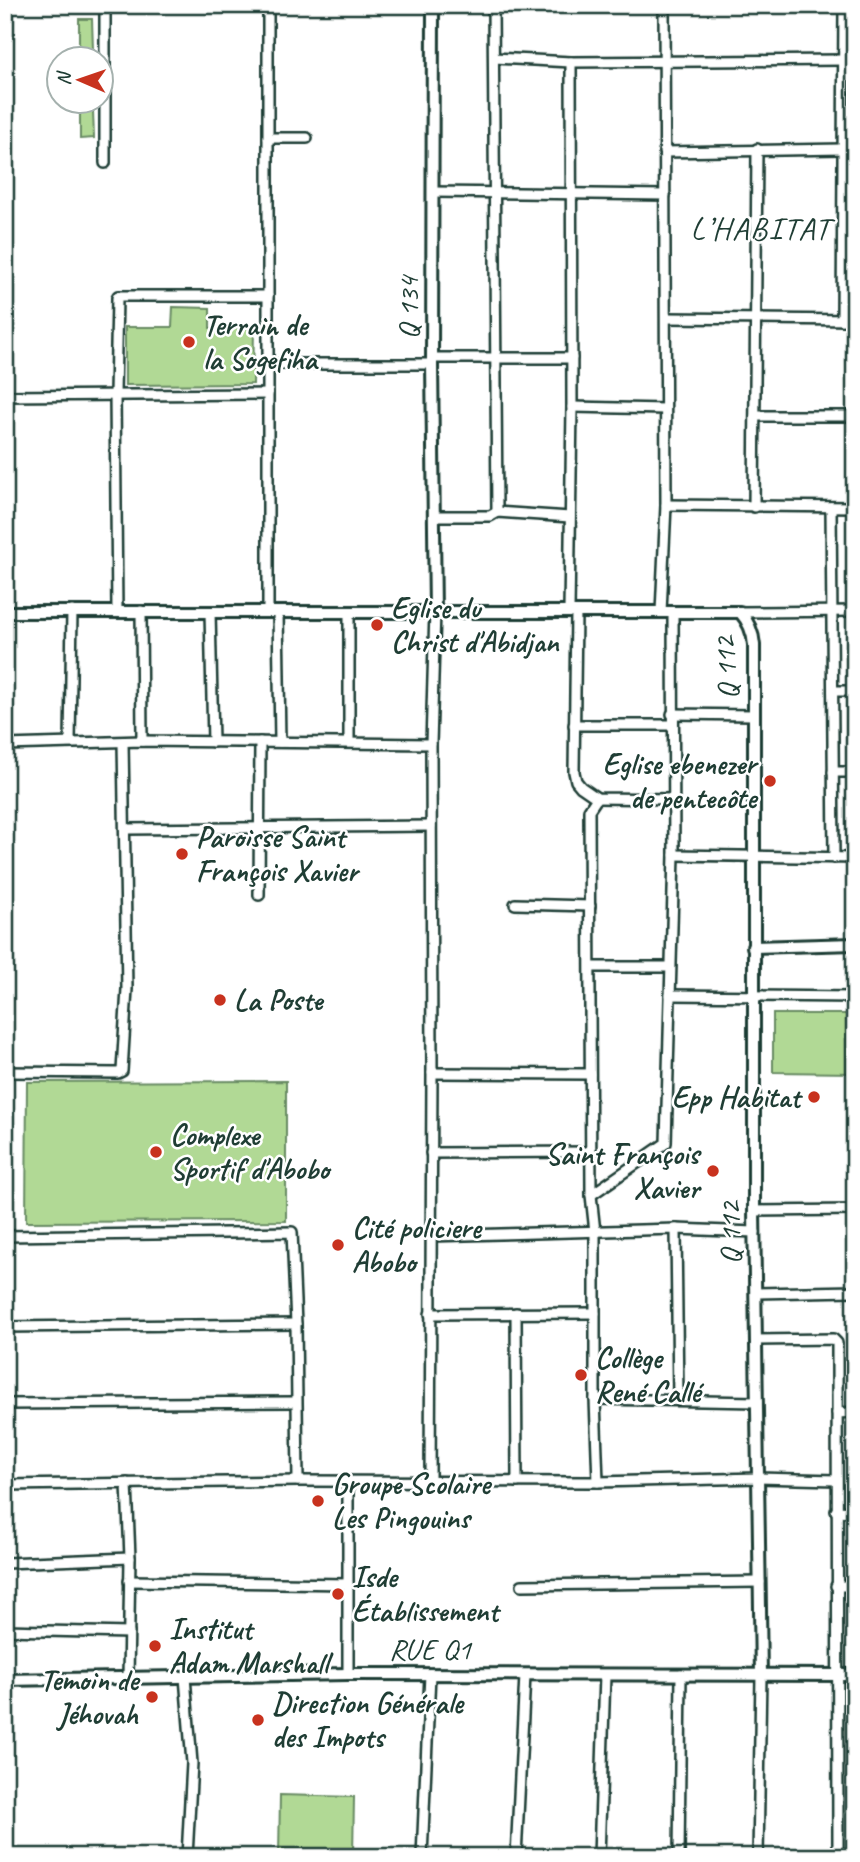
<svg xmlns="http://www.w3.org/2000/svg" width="860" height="1862" font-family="Caveat,sans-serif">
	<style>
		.green { fill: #b1d995; stroke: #688b64; stroke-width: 2 }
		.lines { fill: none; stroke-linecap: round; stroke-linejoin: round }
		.minor-casing { stroke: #1f3d34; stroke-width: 14 }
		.tertiary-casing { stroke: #1f3d34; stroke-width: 16 }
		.minor { stroke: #fff; stroke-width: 9 }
		.tertiary { stroke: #fff; stroke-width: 10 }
		.poi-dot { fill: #c8321e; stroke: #fff; stroke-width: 2.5 }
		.labels { text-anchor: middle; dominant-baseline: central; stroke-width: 5; stroke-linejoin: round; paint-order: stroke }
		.street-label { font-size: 30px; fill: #1f3d34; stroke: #fff }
		.poi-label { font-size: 30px; font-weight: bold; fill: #1f3d34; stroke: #fff; text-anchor: start }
		.neighbourhood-label { font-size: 32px; letter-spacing: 2px; fill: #1f3d34; stroke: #fff }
	</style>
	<rect width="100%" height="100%" fill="#fff"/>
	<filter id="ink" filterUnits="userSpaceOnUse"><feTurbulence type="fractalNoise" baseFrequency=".0143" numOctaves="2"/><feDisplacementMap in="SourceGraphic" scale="14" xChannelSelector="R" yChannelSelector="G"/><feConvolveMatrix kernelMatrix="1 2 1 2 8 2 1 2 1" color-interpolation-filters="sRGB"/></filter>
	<g filter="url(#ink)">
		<g class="green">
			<polygon points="79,19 92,19 93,50 79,50"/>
			<polygon points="80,111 93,111 94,138 80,139"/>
			<polygon points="173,307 210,308 210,328 254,328 253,384 125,385 125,327 172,327"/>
			<polygon points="773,1014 855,1014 855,1073 773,1072"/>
			<polygon points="286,1081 286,1221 26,1222 27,1082"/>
			<polygon points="280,1795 354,1797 353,1857 279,1857"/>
		</g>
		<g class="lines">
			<defs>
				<g id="minor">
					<polyline points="105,5 105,163"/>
					<polyline points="268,5 268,612"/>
					<polyline points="493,5 497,512"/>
					<polyline points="494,58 571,62 844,60"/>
					<polyline points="268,138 307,138"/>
					<polyline points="664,152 843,149"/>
					<polyline points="433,192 665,195"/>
					<polyline points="666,318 855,320"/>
					<polyline points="842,320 844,5"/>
					<polyline points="432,358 572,358"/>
					<polyline points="268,364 432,364"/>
					<polyline points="5,396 268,394"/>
					<polyline points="572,407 665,409"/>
					<polyline points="755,416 855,416"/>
					<polyline points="666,505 855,507"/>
					<polyline points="754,507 757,149"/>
					<polyline points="831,507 834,858"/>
					<polyline points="434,516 490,516 497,512 570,517"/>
					<polyline points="141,611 142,741"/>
					<polyline points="569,611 572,407 571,62"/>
					<polyline points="117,612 115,394 117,298 118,296 268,296"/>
					<polyline points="210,612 213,742"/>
					<polyline points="278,612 280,742"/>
					<polyline points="349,612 349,742"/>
					<polyline points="576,612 574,772 576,781 581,787 597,798 673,799"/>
					<polyline points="661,612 666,505 664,5"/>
					<polyline points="740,612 855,611"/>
					<polyline points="833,691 855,691"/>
					<polyline points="672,714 754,715"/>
					<polyline points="574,725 672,725"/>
					<polyline points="70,742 72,611"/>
					<polyline points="5,745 142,741 431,744"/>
					<polyline points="833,772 855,772"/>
					<polyline points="597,798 589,810 591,1195 595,1232 595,1399 598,1482"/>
					<polyline points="126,829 431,826"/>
					<polyline points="674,855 855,858"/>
					<polyline points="259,895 260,742"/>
					<polyline points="515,904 590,906"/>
					<polyline points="591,967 669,967"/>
					<polyline points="670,995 855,997"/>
					<polyline points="5,1072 118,1073 122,1071 127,989 123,742"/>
					<polyline points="432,1073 590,1074"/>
					<polyline points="431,1153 592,1152"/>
					<polyline points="591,1195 666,1143 674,855 673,612"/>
					<polyline points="754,1211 855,1210"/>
					<polyline points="676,1229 678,1400"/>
					<polyline points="5,1236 292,1232 296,1324 298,1481"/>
					<polyline points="431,1236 676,1229 755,1232"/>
					<polyline points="756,1293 855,1291"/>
					<polyline points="516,1313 517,1482"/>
					<polyline points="430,1314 595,1313"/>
					<polyline points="5,1327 296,1324"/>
					<polyline points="756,1340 833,1339 837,1343 838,1857"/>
					<polyline points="595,1399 757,1402"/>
					<polyline points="5,1404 296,1402"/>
					<polyline points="837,1413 855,1412"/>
					<polyline points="430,1482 432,1073 431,744 435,611"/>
					<polyline points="127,1483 130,1558 128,1678"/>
					<polyline points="5,1485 298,1481 598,1482 758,1478 836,1480"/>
					<polyline points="836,1511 855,1512"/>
					<polyline points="5,1563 130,1558"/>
					<polyline points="129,1581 348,1584"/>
					<polyline points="522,1585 760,1582"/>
					<polyline points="836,1586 855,1586"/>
					<polyline points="5,1630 129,1633"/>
					<polyline points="348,1674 348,1481"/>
					<polyline points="185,1677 192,1763 187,1857"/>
					<polyline points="422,1857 430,1674"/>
					<polyline points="516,1857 525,1675"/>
					<polyline points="599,1857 605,1675"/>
					<polyline points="679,1857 681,1674"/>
					<polyline points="758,1857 761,1675"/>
				</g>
				<g id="tertiary">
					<polyline points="433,5 432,364 435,611"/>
					<path d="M5,612H740C749,622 753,632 754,645V1211L761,1675"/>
					<polyline points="753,947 855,944"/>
					<polyline points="5,1680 348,1674 855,1675"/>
				</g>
			</defs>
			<use href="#minor" class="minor-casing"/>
			<use href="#tertiary" class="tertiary-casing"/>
			<use href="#minor" class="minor"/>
			<use href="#tertiary" class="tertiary"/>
		</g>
	</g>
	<g class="poi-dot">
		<circle cx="189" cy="342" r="7"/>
		<circle cx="377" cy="625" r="7"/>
		<circle cx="770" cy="781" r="7"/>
		<circle cx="182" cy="854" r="7"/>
		<circle cx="220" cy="1000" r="7"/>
		<circle cx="814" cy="1097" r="7"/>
		<circle cx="156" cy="1152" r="7"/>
		<circle cx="713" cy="1171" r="7"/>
		<circle cx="338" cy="1245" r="7"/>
		<circle cx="581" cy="1375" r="7"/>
		<circle cx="318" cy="1501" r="7"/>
		<circle cx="338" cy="1594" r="7"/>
		<circle cx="155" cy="1646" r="7"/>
		<circle cx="152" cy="1697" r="7"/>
		<circle cx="258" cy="1720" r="7"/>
	</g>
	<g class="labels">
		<g class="street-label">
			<text transform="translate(408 308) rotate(-90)">Q 134</text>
			<text transform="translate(726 668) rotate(-94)">Q 112</text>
			<text transform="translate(730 1233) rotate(-91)">Q 112</text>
			<text x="430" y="1649">RUE Q1</text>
		</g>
		<g class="poi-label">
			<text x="203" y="325">Terrain de<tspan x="203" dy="34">la Sogefiha</tspan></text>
			<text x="391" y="608">Eglise du<tspan x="391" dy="34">Christ d'Abidjan</tspan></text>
			<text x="756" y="764" text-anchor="end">Eglise ebenezer<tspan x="756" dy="34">de pentecôte</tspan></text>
			<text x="196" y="837">Paroisse Saint<tspan x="196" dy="34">François Xavier</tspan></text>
			<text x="234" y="1000">La Poste</text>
			<text x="800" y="1097" text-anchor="end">Epp Habitat</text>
			<text x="170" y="1135">Complexe<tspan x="170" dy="34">Sportif d'Abobo</tspan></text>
			<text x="699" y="1154" text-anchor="end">Saint François<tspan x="699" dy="34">Xavier</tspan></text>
			<text x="352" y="1228">Cité policiere<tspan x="352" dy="34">Abobo</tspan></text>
			<text x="595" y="1358">Collège<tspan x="595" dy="34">René Callé</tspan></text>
			<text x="332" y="1484">Groupe Scolaire<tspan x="332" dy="34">Les Pingouins</tspan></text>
			<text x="352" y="1577">Isde<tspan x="352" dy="34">Établissement</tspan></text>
			<text x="169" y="1629">Institut<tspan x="169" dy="34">Adam Marshall</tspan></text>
			<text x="138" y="1680" text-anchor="end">Temoin de<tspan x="138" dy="34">Jéhovah</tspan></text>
			<text x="272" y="1703">Direction Générale<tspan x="272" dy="34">des Impots</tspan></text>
		</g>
		<g class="neighbourhood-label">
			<text x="761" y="228">L’HABITAT</text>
		</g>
	</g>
	<rect width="860" height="1862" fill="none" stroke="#fff" stroke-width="28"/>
	<rect x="14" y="14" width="832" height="1834" fill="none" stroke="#1f3d34" stroke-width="2.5" filter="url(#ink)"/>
	<g transform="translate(80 80) rotate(272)"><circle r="33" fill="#ffffff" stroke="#a5b1ae" stroke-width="2"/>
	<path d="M0-5L12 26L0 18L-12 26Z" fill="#c8321e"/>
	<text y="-10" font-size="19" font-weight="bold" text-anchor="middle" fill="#1f3d34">N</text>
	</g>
</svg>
